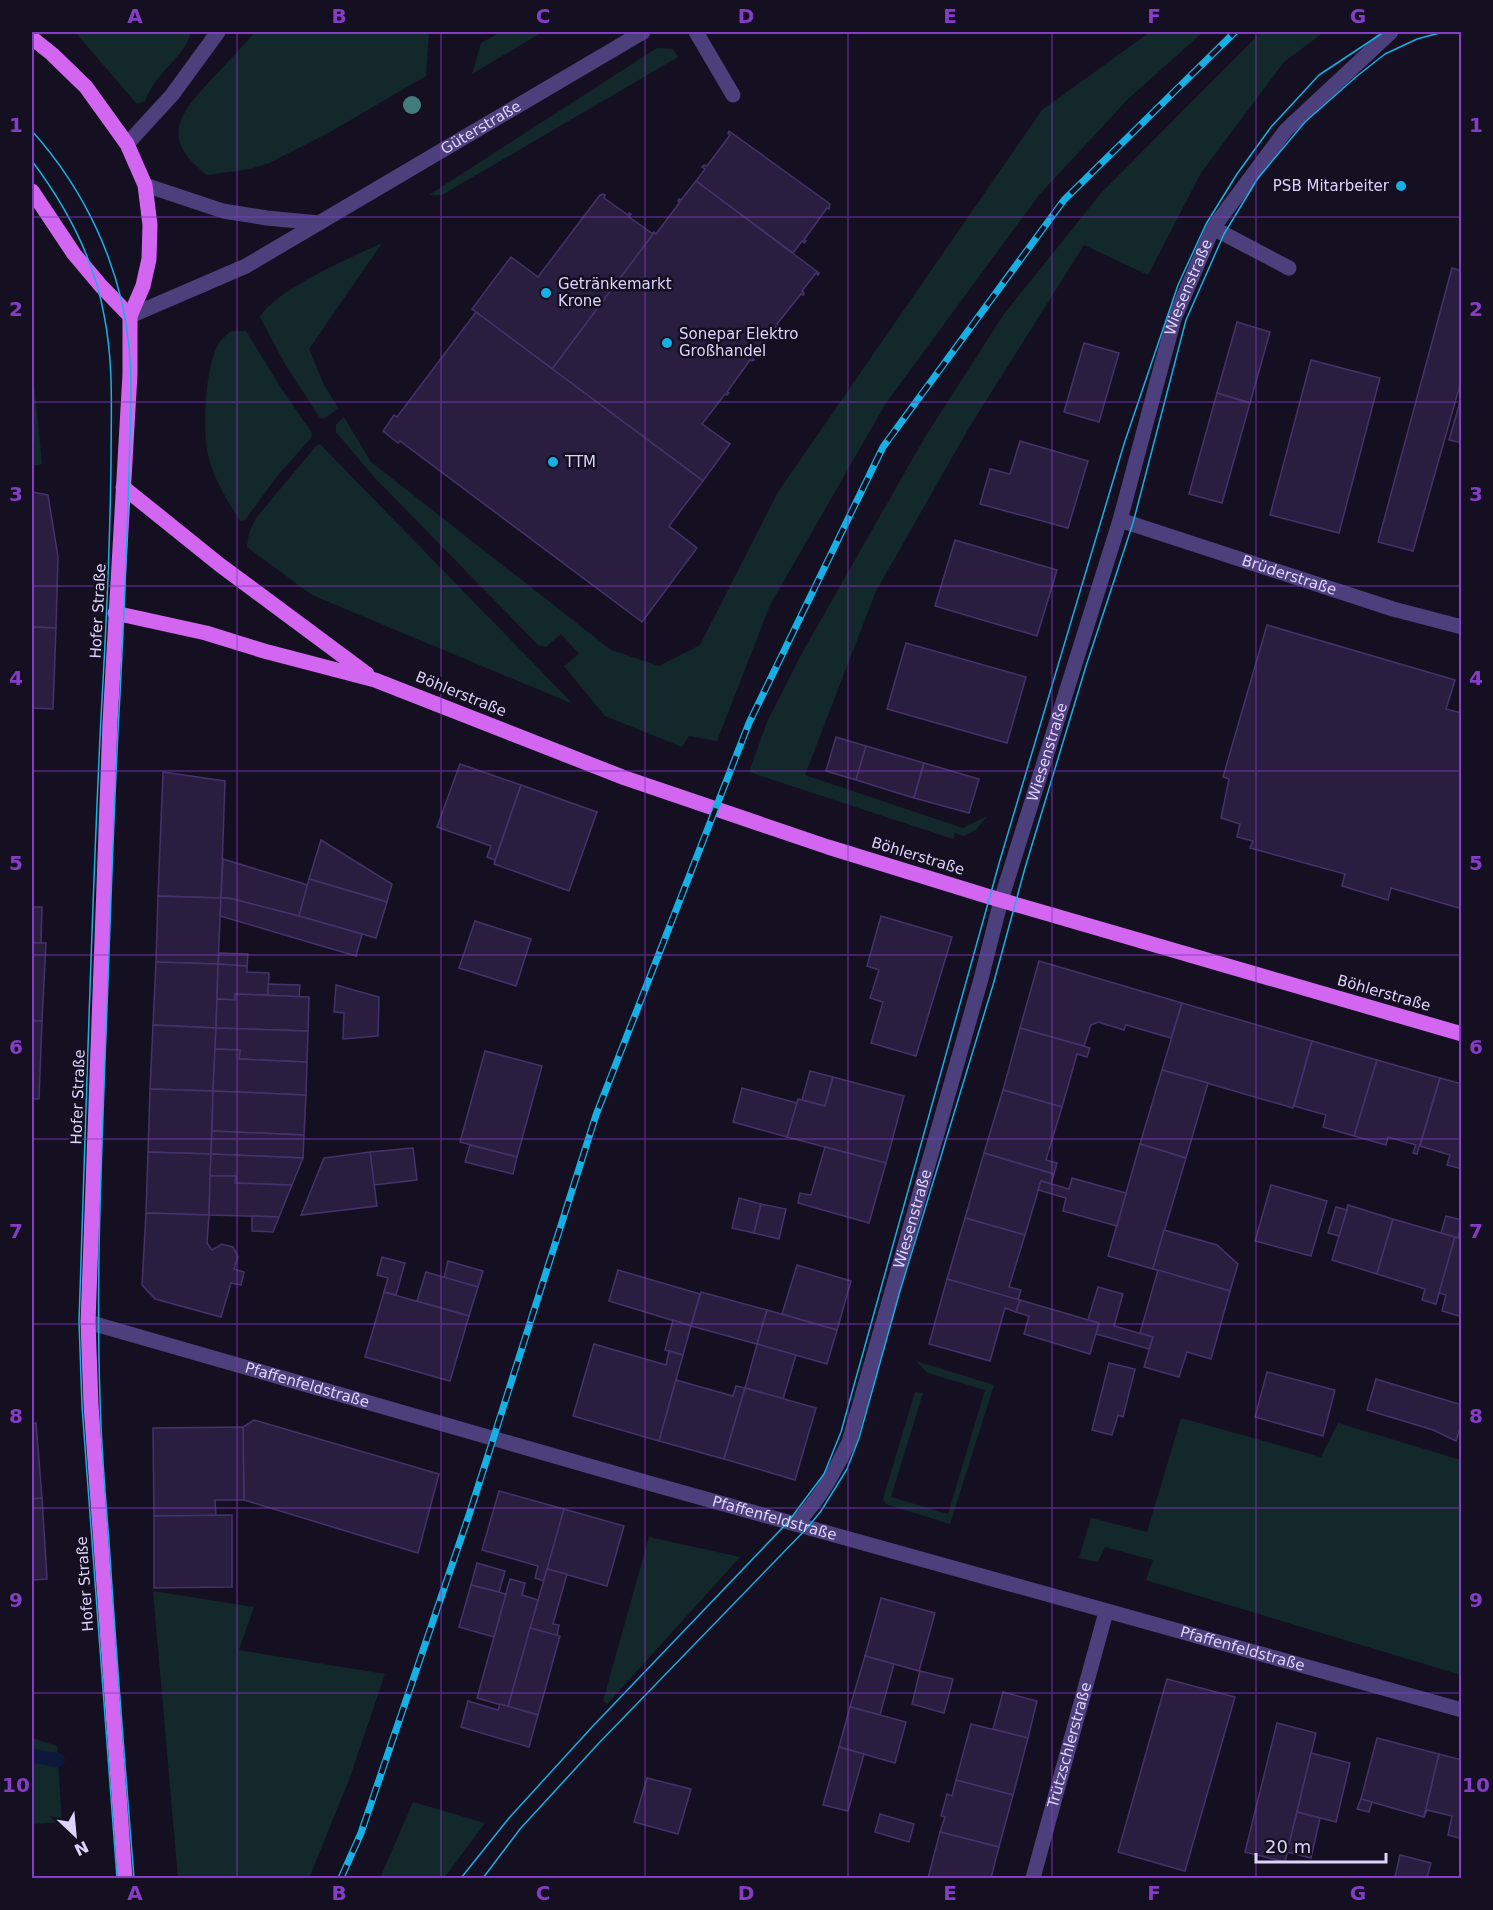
<svg xmlns="http://www.w3.org/2000/svg" width="1493" height="1910" font-family="'DejaVu Sans',sans-serif">
	<style>
		.green { fill: #13282b }
		.lines { fill: none; stroke-linecap: round; stroke-linejoin: round }
		.stream { stroke: #0e183c; stroke-width: 14 }
		.building { fill: #2a1e40; stroke: #46326a; stroke-width: 1.5 }
		.lane { stroke: #4b3f7c; stroke-width: 15 }
		.street { stroke: #4b3f7c; stroke-width: 15 }
		.primary { stroke: #d266f0; stroke-width: 15 }
		.tram { stroke: #16b0e5; stroke-width: 1.5 }
		.rail-casing { stroke: #16b0e5; stroke-width: 7 }
		.rail { stroke: #151021; stroke-width: 4.5; stroke-dasharray: 14; stroke-linecap: butt }
		.tree { fill: #427c7d }
		.grid { fill: none; stroke: #853dc5; stroke-width: 1.5; stroke-opacity: 0.55 }
		.poi-dot { fill: #16b0e5; stroke: #151021; stroke-width: 2 }
		.labels { text-anchor: middle; dominant-baseline: central; stroke-width: 5; stroke-linejoin: round; paint-order: stroke }
		.street-label { font-size: 15px; fill: #ded4fb; stroke: #151021 }
		.poi-label { font-size: 15px; fill: #ded4fb; stroke: #151021; text-anchor: start }
		.neatline { fill: none; stroke: #853dc5; stroke-width: 2 }
		.grid-label { font-size: 20px; text-anchor: middle; font-weight: bold; fill: #853dc5 }
	</style>
	<rect width="100%" height="100%" fill="#151021"/>
	<g class="green">
		<path d="M75,32H191C189,38 187,44 183,49C170,67 153,79 145,101L137,104Z"/>
		<path d="M255,32H429L426,76L330,132L269,163L250,169L207,175C161,140 177,116 211,80C226,64 241,48 255,32Z"/>
		<polygon points="501,32 542,32 472,74 481,43"/>
		<polygon points="1150,32 1203,32 1128,99 1039,195 886,403 770,605 717,741 689,736 682,747 605,716 564,666 579,654 561,634 546,647 538,645 375,478 336,432 336,425 344,417 371,462 611,650 659,666 700,645 778,492 1042,110"/>
		<polygon points="1261,32 1324,32 1284,62 1201,173 1148,275 1084,245 970,426 876,591 805,775 963,828 987,816 976,830 964,836 955,833 953,839 749,772 767,722 802,653 925,437 1004,314 1102,192"/>
		<polygon points="657,48 673,49 678,57 442,195 429,195"/>
		<path d="M382,243L309,349L324,385L338,408L324,419L320,418L285,364L260,317C275,290 352,257 382,243Z"/>
		<path d="M231,331H246L281,388L312,433L311,438L279,474L245,520L240,521C227,500 211,475 207,450C203,425 205,361 221,340C224,337 228,334 231,331Z"/>
		<polygon points="32,362 42,464 32,466"/>
		<polygon points="320,444 573,704 312,595 247,547 249,533 256,518 316,446"/>
		<polygon points="916,1361 994,1385 950,1524 886,1504 883,1499 915,1392 923,1393 891,1497 948,1514 985,1390 928,1373"/>
		<polygon points="1181,1418 1321,1457 1338,1423 1461,1460 1461,1675 1146,1580 1153,1560 1105,1547 1098,1562 1079,1558 1091,1518 1147,1532"/>
		<polygon points="649,1537 740,1557 607,1704 603,1701"/>
		<polygon points="153,1591 254,1607 239,1650 385,1674 349,1780 309,1878 178,1878"/>
		<polygon points="32,1738 57,1746 62,1822 32,1824"/>
		<polygon points="413,1802 485,1823 444,1878 380,1878"/>
	</g>
	<g class="lines">
		<polyline class="stream" points="32,1756 58,1760"/>
	</g>
	<g class="building">
		<polygon points="729,131 830,204 829,209 827,208 804,240 806,241 804,243 802,241 793,253 696,181 705,169 702,167 704,165 707,166 730,135 728,133"/>
		<polygon points="696,181 819,273 818,275 816,273 802,291 804,293 803,295 801,294 777,324 779,326 777,328 776,327 752,358 754,360 752,361 750,360 727,392 729,393 727,395 725,394 702,424 730,444 703,481 552,369 654,232 656,234 680,202 678,201 679,199 681,200"/>
		<polygon points="603,194 605,195 604,198 628,215 629,213 631,214 629,217 653,234 552,369 472,309 511,257 538,277 600,195"/>
		<polygon points="1452,268 1462,271 1462,378 1413,551 1378,542"/>
		<polygon points="476,312 703,481 669,526 697,548 642,622 400,441 398,443 383,431 394,415 397,417"/>
		<polygon points="1237,322 1270,332 1250,403 1217,393"/>
		<polygon points="1084,343 1119,353 1099,422 1064,412"/>
		<polygon points="1311,360 1380,378 1339,533 1270,515"/>
		<polygon points="1217,393 1250,403 1222,503 1189,494"/>
		<polygon points="1462,395 1462,443 1449,440"/>
		<polygon points="1020,441 1088,461 1068,528 980,504 990,469 1010,474"/>
		<polygon points="32,492 48,495 58,557 56,628 32,627"/>
		<polygon points="955,540 1057,570 1037,636 935,606"/>
		<polygon points="1267,625 1455,680 1446,709 1462,713 1462,909 1391,888 1388,900 1342,886 1345,874 1250,848 1253,841 1237,837 1240,824 1221,818 1229,779 1223,777"/>
		<polygon points="32,627 56,628 53,709 32,708"/>
		<polygon points="906,643 1026,677 1007,743 887,709"/>
		<polygon points="836,737 866,746 856,780 826,771"/>
		<polygon points="866,746 924,763 914,798 856,780"/>
		<polygon points="924,763 979,779 969,813 914,798"/>
		<polygon points="460,764 521,785 495,860 487,857 491,846 437,827"/>
		<polygon points="163,772 225,781 221,898 158,896"/>
		<polygon points="521,785 597,812 569,891 494,864"/>
		<polygon points="321,840 392,884 387,902 309,879"/>
		<polygon points="223,859 308,885 299,916 229,898 221,898"/>
		<polygon points="309,879 387,902 376,938 299,916"/>
		<polygon points="158,896 221,898 218,964 156,962"/>
		<polygon points="221,898 229,898 299,916 362,934 356,956 220,916"/>
		<polygon points="32,907 42,907 41,943 32,943"/>
		<polygon points="881,916 952,937 916,1056 871,1043 883,1002 870,998 879,970 867,966"/>
		<polygon points="475,921 531,939 516,986 459,968"/>
		<polygon points="32,943 46,943 42,1021 32,1021"/>
		<polygon points="219,953 248,954 247,966 218,964"/>
		<polygon points="1039,961 1182,1003 1171,1038 1126,1025 1124,1030 1098,1022 1091,1025 1084,1046 1020,1028"/>
		<polygon points="156,962 218,964 216,1028 153,1025"/>
		<polygon points="218,964 247,966 247,972 269,973 268,995 235,994 235,1000 217,999"/>
		<polygon points="268,984 300,985 299,997 268,995"/>
		<polygon points="336,985 379,997 378,1036 343,1039 344,1013 334,1012"/>
		<polygon points="235,994 309,997 308,1031 216,1028 217,999 235,1000"/>
		<polygon points="1182,1003 1312,1041 1293,1108 1162,1070"/>
		<polygon points="32,1021 42,1021 39,1099 32,1099"/>
		<polygon points="153,1025 216,1028 213,1091 150,1089"/>
		<polygon points="216,1028 308,1031 307,1062 239,1059 240,1050 215,1049"/>
		<polygon points="1020,1028 1090,1048 1087,1057 1077,1054 1062,1107 1003,1090"/>
		<polygon points="1312,1041 1377,1060 1354,1136 1323,1127 1326,1115 1294,1106"/>
		<polygon points="215,1049 240,1050 239,1059 307,1062 306,1095 213,1091"/>
		<polygon points="485,1051 542,1066 517,1157 460,1142"/>
		<polygon points="1377,1060 1440,1078 1417,1154 1413,1153 1416,1145 1388,1137 1386,1145 1354,1136"/>
		<polygon points="1162,1070 1208,1083 1186,1158 1140,1144"/>
		<polygon points="810,1071 833,1077 825,1106 802,1100"/>
		<polygon points="833,1077 904,1096 886,1163 787,1137 798,1099 825,1106"/>
		<polygon points="1440,1078 1462,1084 1462,1169 1447,1165 1450,1155 1420,1146"/>
		<polygon points="742,1088 797,1103 787,1137 733,1122"/>
		<polygon points="150,1089 213,1091 211,1154 148,1152"/>
		<polygon points="1003,1090 1062,1107 1046,1160 1057,1163 1054,1174 984,1153"/>
		<polygon points="213,1091 306,1095 304,1135 212,1131"/>
		<polygon points="212,1131 304,1135 303,1158 211,1154"/>
		<polygon points="1140,1144 1186,1158 1153,1269 1108,1256"/>
		<polygon points="470,1145 517,1157 513,1174 465,1162"/>
		<polygon points="825,1147 886,1163 869,1223 798,1203 800,1193 811,1195"/>
		<polygon points="413,1148 417,1180 374,1185 370,1152"/>
		<polygon points="148,1152 211,1154 209,1215 146,1213"/>
		<polygon points="370,1152 377,1206 301,1215 324,1158"/>
		<polygon points="984,1153 1054,1174 1051,1184 1041,1181 1025,1235 965,1218"/>
		<polygon points="211,1154 303,1158 292,1185 235,1183 236,1176 210,1176"/>
		<polygon points="210,1176 236,1176 235,1183 292,1185 279,1217 209,1215"/>
		<polygon points="1072,1178 1126,1193 1117,1226 1063,1211 1066,1198 1038,1190 1041,1181 1069,1189"/>
		<polygon points="1271,1185 1327,1201 1311,1256 1255,1241"/>
		<polygon points="739,1198 761,1204 754,1233 732,1228"/>
		<polygon points="761,1204 786,1209 779,1239 754,1233"/>
		<polygon points="1348,1205 1393,1219 1377,1274 1332,1260"/>
		<polygon points="1336,1207 1347,1210 1339,1236 1328,1233"/>
		<polygon points="146,1213 209,1215 207,1243 212,1250 222,1244 233,1247 238,1257 234,1269 244,1272 241,1285 231,1283 221,1317 155,1299 142,1285"/>
		<polygon points="252,1216 279,1217 273,1232 252,1231"/>
		<polygon points="1446,1216 1462,1220 1458,1238 1441,1233"/>
		<polygon points="965,1218 1025,1235 1009,1287 1021,1290 1018,1300 947,1279"/>
		<polygon points="1393,1219 1455,1237 1436,1304 1422,1300 1425,1289 1377,1274"/>
		<polygon points="1164,1230 1217,1245 1238,1264 1230,1291 1153,1269"/>
		<polygon points="1455,1237 1462,1239 1462,1317 1442,1311 1446,1295 1439,1293"/>
		<polygon points="382,1257 405,1263 396,1295 384,1292 388,1278 377,1275"/>
		<polygon points="448,1261 483,1271 478,1287 444,1278"/>
		<polygon points="797,1265 851,1281 837,1330 782,1314"/>
		<polygon points="618,1270 700,1294 691,1326 609,1301"/>
		<polygon points="1158,1270 1230,1291 1211,1359 1187,1352 1179,1377 1144,1367 1153,1337 1140,1333"/>
		<polygon points="426,1272 478,1287 469,1316 417,1301"/>
		<polygon points="947,1279 1020,1300 1016,1312 1005,1308 990,1361 929,1344"/>
		<polygon points="1098,1287 1123,1294 1114,1326 1153,1337 1149,1349 1096,1334 1099,1323 1088,1320"/>
		<polygon points="384,1292 469,1316 450,1381 365,1357"/>
		<polygon points="701,1292 767,1310 757,1344 691,1326"/>
		<polygon points="1020,1300 1099,1323 1090,1354 1024,1334 1029,1316 1016,1312"/>
		<polygon points="767,1310 837,1330 827,1364 757,1344"/>
		<polygon points="673,1320 691,1326 683,1355 665,1350"/>
		<polygon points="594,1344 666,1365 669,1351 683,1355 659,1441 573,1416"/>
		<polygon points="757,1344 796,1355 783,1399 745,1388"/>
		<polygon points="1109,1363 1135,1369 1123,1417 1118,1415 1112,1435 1092,1430"/>
		<polygon points="1267,1372 1335,1390 1323,1436 1255,1417"/>
		<polygon points="1376,1379 1462,1405 1462,1422 1456,1441 1433,1430 1367,1410"/>
		<polygon points="676,1380 733,1396 736,1386 745,1388 724,1459 659,1441"/>
		<polygon points="745,1388 816,1408 795,1480 724,1459"/>
		<polygon points="254,1420 439,1474 418,1553 244,1500 243,1427"/>
		<polygon points="32,1423 36,1423 42,1498 32,1499"/>
		<polygon points="243,1427 244,1500 215,1500 216,1516 154,1516 153,1428"/>
		<polygon points="499,1491 564,1509 544,1581 535,1578 538,1566 482,1550"/>
		<polygon points="42,1498 47,1579 32,1580 32,1499"/>
		<polygon points="564,1509 624,1526 607,1586 547,1569"/>
		<polygon points="232,1515 232,1587 154,1588 154,1516"/>
		<polygon points="477,1563 505,1571 499,1592 471,1585"/>
		<polygon points="547,1569 567,1574 553,1624 559,1625 557,1636 530,1628"/>
		<polygon points="510,1579 525,1583 522,1595 538,1600 508,1707 477,1698"/>
		<polygon points="471,1585 506,1594 494,1637 459,1627"/>
		<polygon points="881,1598 935,1613 919,1671 865,1656"/>
		<polygon points="530,1628 560,1636 538,1715 508,1707"/>
		<polygon points="865,1656 894,1664 880,1715 850,1707"/>
		<polygon points="920,1671 953,1679 944,1713 912,1704"/>
		<polygon points="1167,1679 1235,1697 1185,1871 1118,1852"/>
		<polygon points="1003,1692 1037,1701 1028,1738 993,1729"/>
		<polygon points="468,1701 498,1710 500,1704 538,1715 529,1747 461,1727"/>
		<polygon points="850,1707 906,1722 895,1763 839,1747"/>
		<polygon points="1277,1723 1316,1733 1285,1862 1245,1852"/>
		<polygon points="971,1724 1028,1738 1013,1795 956,1780"/>
		<polygon points="1377,1738 1439,1754 1424,1817 1361,1799"/>
		<polygon points="839,1747 864,1754 848,1811 823,1805"/>
		<polygon points="1311,1753 1350,1763 1336,1822 1297,1812"/>
		<polygon points="1439,1754 1462,1760 1462,1839 1448,1835 1452,1816 1427,1810 1424,1817"/>
		<polygon points="647,1778 691,1789 678,1834 634,1822"/>
		<polygon points="956,1780 1013,1795 999,1847 940,1832 945,1817 941,1816 947,1794 952,1796"/>
		<polygon points="1361,1799 1372,1802 1369,1812 1357,1809"/>
		<polygon points="1297,1812 1320,1818 1311,1858 1287,1852"/>
		<polygon points="880,1814 914,1824 909,1842 875,1832"/>
		<polygon points="940,1832 999,1847 991,1878 928,1878"/>
		<polygon points="1400,1855 1431,1863 1427,1878 1395,1877"/>
	</g>
	<g class="lines">
		<g class="lane">
			<polyline points="696,32 733,95"/>
			<polyline points="1213,228 1289,268"/>
		</g>
		<g class="street">
			<polyline points="127,144 172,95 218,32"/>
			<polyline points="145,185 223,211 267,218 319,223"/>
			<path id="s1" d="M130,316L246,266L643,32"/>
			<path id="s2" d="M1120,520L1393,609L1462,627"/>
			<path id="s3" d="M88,1322L652,1484L1462,1710"/>
			<path id="s4" d="M796,1524C822,1496 832,1476 849,1442L981,979L1001,900L1120,520L1174,319L1213,228L1286,130L1391,32"/>
			<path id="s5" d="M1033,1878L1106,1612"/>
		</g>
		<g class="primary">
			<polyline points="32,38 52,54 86,87 127,144 145,185 150,225 149,259 143,286 130,316 130,374 110,722 88,1322 91,1405 125,1878"/>
			<polyline points="32,191 74,254 101,286 130,316"/>
			<polyline points="123,487 220,565 367,674"/>
			<polyline points="115,613 206,633 264,651 375,680 625,778 828,847 990,897 1462,1034"/>
		</g>
		<g class="tram">
			<path d="M32,131C85,190 121,266 129,346C133,388 130,430 129,471C127,546 124,620 120,694C113,816 110,938 105,1059C101,1172 96,1285 100,1398C101,1446 105,1493 109,1541C116,1653 125,1766 134,1878"/>
			<path d="M32,161C66,206 94,259 104,315C114,364 111,413 111,463C110,548 106,632 101,717C91,918 86,1120 79,1321L82,1406L117,1878"/>
			<polyline points="461,1878 509,1818 592,1727 788,1522 824,1474 841,1432 1000,860 1124,444 1178,285 1206,224 1237,174 1271,127 1319,75 1384,32"/>
			<polyline points="483,1878 520,1829 598,1744 808,1527 821,1511 847,1469 859,1438 900,1291 993,985 1025,868 1086,666 1133,523 1186,320 1224,234 1258,178 1305,122 1357,76 1385,54 1417,39 1443,32"/>
		</g>
		<defs>
			<polyline id="rail" points="341,1878 361,1833 470,1512 596,1115 749,723 883,447 1064,200 1235,32"/>
		</defs>
		<use href="#rail" class="rail-casing"/>
		<use href="#rail" class="rail"/>
	</g>
	<circle class="tree" cx="412" cy="105" r="9"/>
	<path class="grid" d="M237,32V1878M441,32V1878M645,32V1878M848,32V1878M1052,32V1878M1256,32V1878M32,217H1462M32,402H1462M32,586H1462M32,771H1462M32,955H1462M32,1139H1462M32,1324H1462M32,1508H1462M32,1693H1462"/>
	<g class="poi-dot">
		<circle cx="1401" cy="186" r="6"/>
		<circle cx="546" cy="293" r="6"/>
		<circle cx="667" cy="343" r="6"/>
		<circle cx="553" cy="462" r="6"/>
	</g>
	<g class="labels">
		<g class="street-label">
			<text stroke="none"><textPath href="#s1" startOffset="399">Güterstraße</textPath></text>
			<text stroke="none"><textPath href="#s4" startOffset="1302">Wiesenstraße</textPath></text>
			<text stroke="none"><textPath href="#s2" startOffset="178">Brüderstraße</textPath></text>
			<text transform="translate(98 611) rotate(-87)">Hofer Straße</text>
			<text transform="translate(461 694) rotate(22)">Böhlerstraße</text>
			<text stroke="none"><textPath href="#s4" startOffset="816">Wiesenstraße</textPath></text>
			<text transform="translate(918 856) rotate(17)">Böhlerstraße</text>
			<text transform="translate(1384 993) rotate(16)">Böhlerstraße</text>
			<text transform="translate(78 1097) rotate(-88)">Hofer Straße</text>
			<text stroke="none"><textPath href="#s4" startOffset="330">Wiesenstraße</textPath></text>
			<text stroke="none"><textPath href="#s3" startOffset="228">Pfaffenfeldstraße</textPath></text>
			<text stroke="none"><textPath href="#s3" startOffset="714">Pfaffenfeldstraße</textPath></text>
			<text transform="translate(85 1584) rotate(-94)">Hofer Straße</text>
			<text stroke="none"><textPath href="#s3" startOffset="1200">Pfaffenfeldstraße</textPath></text>
			<text stroke="none"><textPath href="#s5" startOffset="138">Trützschlerstraße</textPath></text>
		</g>
		<g class="poi-label">
			<text x="1389" y="186" text-anchor="end">PSB Mitarbeiter</text>
			<text x="558" y="284">Getränkemarkt<tspan x="558" dy="17">Krone</tspan></text>
			<text x="679" y="334">Sonepar Elektro<tspan x="679" dy="17">Großhandel</tspan></text>
			<text x="565" y="462">TTM</text>
		</g>
	</g>
	<rect width="1493" height="1910" fill="none" stroke="#151021" stroke-width="66"/>
	<g transform="translate(75 1835) rotate(154)" stroke="#151021" stroke-width="4.5" paint-order="stroke">
	<path d="M0-4.5L10 22L0 15L-10 22Z" fill="#ded4fb"/>
	<text y="-9" font-size="16" font-weight="bold" text-anchor="middle" fill="#ded4fb">N</text>
	</g>
	<path d="M1256 1853v9h130v-9" fill="none" stroke="#ded4fb" stroke-width="3"/>
	<text x="1265" y="1853" font-size="18" fill="#ded4fb" stroke="#151021" stroke-width="4.5" paint-order="stroke">20 m</text>
	<rect x="33" y="33" width="1427" height="1844" class="neatline"/>
	<g class="grid-label">
		<text x="135" y="23">A</text>
		<text x="339" y="23">B</text>
		<text x="543" y="23">C</text>
		<text x="746" y="23">D</text>
		<text x="950" y="23">E</text>
		<text x="1154" y="23">F</text>
		<text x="1358" y="23">G</text>
		<text x="16" y="132">1</text>
		<text x="1476" y="132">1</text>
		<text x="16" y="316">2</text>
		<text x="1476" y="316">2</text>
		<text x="16" y="501">3</text>
		<text x="1476" y="501">3</text>
		<text x="16" y="685">4</text>
		<text x="1476" y="685">4</text>
		<text x="16" y="870">5</text>
		<text x="1476" y="870">5</text>
		<text x="16" y="1054">6</text>
		<text x="1476" y="1054">6</text>
		<text x="16" y="1238">7</text>
		<text x="1476" y="1238">7</text>
		<text x="16" y="1423">8</text>
		<text x="1476" y="1423">8</text>
		<text x="16" y="1607">9</text>
		<text x="1476" y="1607">9</text>
		<text x="16" y="1792">10</text>
		<text x="1476" y="1792">10</text>
		<text x="135" y="1900">A</text>
		<text x="339" y="1900">B</text>
		<text x="543" y="1900">C</text>
		<text x="746" y="1900">D</text>
		<text x="950" y="1900">E</text>
		<text x="1154" y="1900">F</text>
		<text x="1358" y="1900">G</text>
	</g>
</svg>
